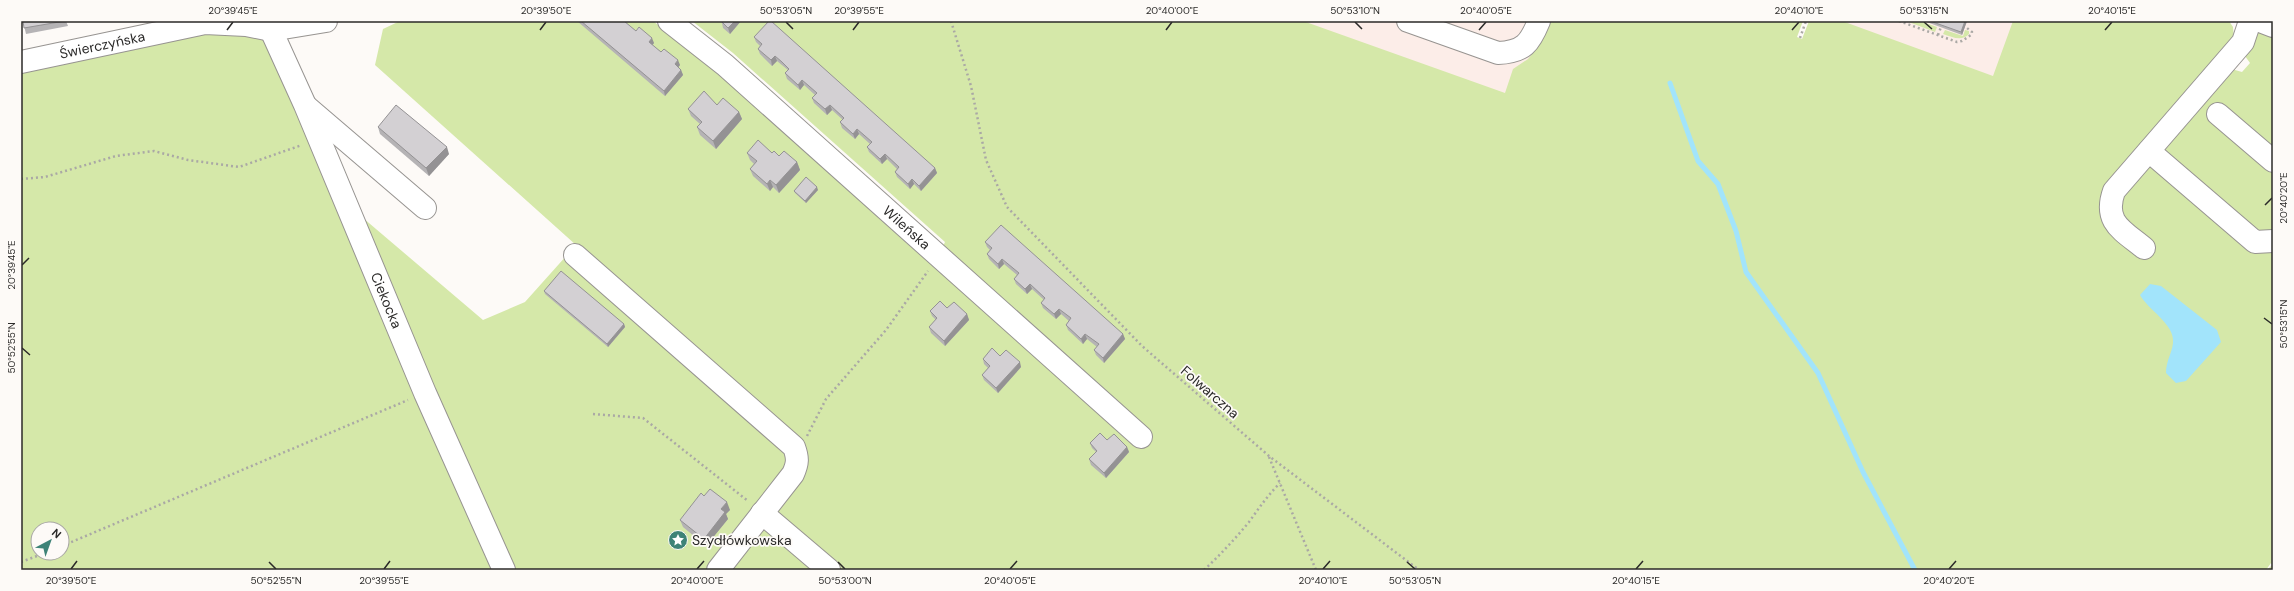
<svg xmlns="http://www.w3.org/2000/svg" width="2294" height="591" font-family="'DM Sans',sans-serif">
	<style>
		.commercial { fill: #fcede8 }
		.green { fill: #d5e8a9; fill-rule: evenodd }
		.water { fill: #a2e4fb }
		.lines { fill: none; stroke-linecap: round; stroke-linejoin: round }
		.stream { stroke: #a2e4fb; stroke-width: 5 }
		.minor-casing { stroke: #979491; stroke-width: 24 }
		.path { stroke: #aaa8a5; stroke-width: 2.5; stroke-dasharray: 2 3; stroke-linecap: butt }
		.minor { stroke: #fff; stroke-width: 22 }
		.wall { fill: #b5b3b5 }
		.shaded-wall { fill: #949294 }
		.building { fill: #d3d0d3; stroke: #949294 }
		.ticks { fill: none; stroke: #2b2a29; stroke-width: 1.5 }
		.labels { text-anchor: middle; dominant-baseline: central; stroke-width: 3.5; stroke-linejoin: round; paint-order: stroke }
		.street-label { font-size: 14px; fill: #2b2a29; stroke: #fdfaf7 }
		.poi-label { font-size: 14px; fill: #2b2a29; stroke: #fdfaf7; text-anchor: start }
		.neatline { fill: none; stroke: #2b2a29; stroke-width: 1.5 }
		.ticks-label { font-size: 10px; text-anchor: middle; fill: #2b2a29 }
	</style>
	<rect width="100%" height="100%" fill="#fdfaf7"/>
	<g class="commercial">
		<polygon points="1222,21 1583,21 1499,124"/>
		<polygon points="1801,21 2025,21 1997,94"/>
	</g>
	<g class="green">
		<polygon points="400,21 653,21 708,64 935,264 945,242 733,53 692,21 1303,21 1505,93 1513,69 1528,59 1537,48 1549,21 1803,21 1797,37 1802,39 1809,21 1842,21 1993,76 2013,21 2229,21 2233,27 2234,38 2116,181 2122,224 2121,191 2164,153 2164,140 2228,68 2242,72 2250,63 2245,56 2257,31 2273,37 2273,570 2267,570 2272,565 2271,563 2266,570 508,570 356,212 483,320 525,302 576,245 375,65 383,29"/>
		<polygon points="1906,21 1920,21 1937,27 1935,32"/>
		<path d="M206,27L265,34L336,197L342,223L361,255L499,570H21V66ZM38,529H62V553H38Z"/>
		<path d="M1945,30L1963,36L1965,30L1969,31V34C1962,42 1952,37 1943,34Z"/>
	</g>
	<path class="water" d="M2150,284L2161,286L2217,330L2221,342L2186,381L2176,383L2166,373C2166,361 2172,353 2173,343C2175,324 2148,310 2140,295Z"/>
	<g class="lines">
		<polyline class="stream" points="1670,83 1698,161 1718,184 1736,231 1746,272 1818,373 1863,472 1915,570"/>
		<defs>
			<g id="minor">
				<path id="s1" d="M669,21L725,65L1141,437"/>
				<path d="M1408,21L1498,53C1524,52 1530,43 1539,21"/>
				<polyline points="2260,21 2273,26"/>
				<path id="s2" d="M271,30L305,105L425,393L504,570"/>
				<path id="s3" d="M21,62L205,23L246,25L271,30L326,21"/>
				<polyline points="307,107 425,208"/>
				<polyline points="2218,114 2273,161"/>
				<polyline points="2149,151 2255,242 2273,241"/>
				<path d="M2144,248C2122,230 2103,222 2114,191L2243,42L2250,21"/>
				<path d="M575,255L794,447C798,458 798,463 793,474L718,570"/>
				<polyline points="762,513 829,570"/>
			</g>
		</defs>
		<use href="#minor" class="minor-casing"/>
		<g class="path">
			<polyline points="951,21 971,86 986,160 1007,207 1142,346 1269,456 1419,570"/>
			<polyline points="1899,21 1957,42 1962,41 1971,35 1972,32 1967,28"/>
			<polyline points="1938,35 1941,27"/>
			<polyline points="1800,38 1806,21"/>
			<polyline points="21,179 45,177 116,156 154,151 188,160 239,167 302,145"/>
			<polyline points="593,414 643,418 748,501"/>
			<polyline points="807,436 826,399 886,330 928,271"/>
			<polyline points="1269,457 1316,570"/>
			<polyline points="62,546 408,400"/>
			<polyline points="21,562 45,553"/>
			<path d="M1204,570C1220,555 1235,539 1249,522C1259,508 1268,495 1280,483"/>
		</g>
		<use href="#minor" class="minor"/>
	</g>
	<g class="wall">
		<polygon points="23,21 66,21 68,26 26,34"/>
		<polygon points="577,21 628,21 626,23 636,31 654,43 652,45 661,52 680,65 678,67 681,70 683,75 665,96"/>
		<polygon points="720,21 741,21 730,34 723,28 722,23"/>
		<polygon points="1924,21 1967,21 1962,35"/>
		<polygon points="754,37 935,168 937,173 921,191 914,184 910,189 897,177 895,172 897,169 887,159 882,164 869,152 867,147 870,144 859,134 855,139 842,128 840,122 843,120 832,110 827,115 814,103 812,98 815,95 804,85 800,90 787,79 785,73 788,70 777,61 772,66 760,54 758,49 760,46 756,42"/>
		<polygon points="717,105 739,112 742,119 716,149 700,135 697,127 700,124 691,116 688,109"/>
		<polygon points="378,127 449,154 429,176 380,134"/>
		<polygon points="747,153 772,153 797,162 800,170 779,193 773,187 770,191 753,176 750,169 754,164 750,160"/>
		<polygon points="818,190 806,203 795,193 794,191"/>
		<polygon points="985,242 1123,334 1125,339 1104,363 1096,355 1094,350 1097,347 1087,339 1083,344 1068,330 1066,325 1069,321 1061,314 1056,319 1043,308 1041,303 1044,300 1032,289 1027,294 1016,284 1014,279 1017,275 1004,264 999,269 989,259 987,254 990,250 987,247"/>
		<polygon points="544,291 624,324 625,327 608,347 545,294"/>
		<polygon points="947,308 967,314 969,320 945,346 931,333 929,327 936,320 932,316 930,311"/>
		<polygon points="1000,356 1021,367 998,393 984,380 982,375 988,368 984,364 983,359"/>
		<polygon points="1107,440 1127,447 1129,452 1106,478 1091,465 1089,459 1096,452 1092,448 1090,443"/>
		<polygon points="704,496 730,510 726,514 728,519 706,546 683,527 680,520"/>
	</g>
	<g class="shaded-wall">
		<polygon points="735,21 741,21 730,34 728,28"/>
		<polygon points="1965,21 1967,21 1962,35 1961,32"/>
		<polygon points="652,38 654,43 651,47 649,42"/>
		<polygon points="775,56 777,61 772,66 771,60"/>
		<polygon points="678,60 680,65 677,69 675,64"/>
		<polygon points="681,70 683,75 665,96 664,91"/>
		<polygon points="802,80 804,85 800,90 798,85"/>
		<polygon points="830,105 832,110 827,115 825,109"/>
		<polygon points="739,112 742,119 716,149 713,141"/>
		<polygon points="857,129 859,134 855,139 853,134"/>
		<polygon points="447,147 449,154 429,176 426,168"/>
		<polygon points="885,154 887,159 882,164 880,159"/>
		<polygon points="797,162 800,170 779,193 776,185"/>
		<polygon points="935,168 937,173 921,191 919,186"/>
		<polygon points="912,179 914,184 910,189 908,184"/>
		<polygon points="770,180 773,187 770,191 767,184"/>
		<polygon points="817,187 818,190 806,203 805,201"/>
		<polygon points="1002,259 1004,264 999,269 998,264"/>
		<polygon points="1030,284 1032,289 1027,294 1025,289"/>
		<polygon points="1059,309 1061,314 1056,319 1054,314"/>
		<polygon points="967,314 969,320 945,346 944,341"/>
		<polygon points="624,324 625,327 608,347 607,344"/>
		<polygon points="1085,334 1087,339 1083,344 1081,339"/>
		<polygon points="1123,334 1125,339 1104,363 1103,358"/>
		<polygon points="1020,362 1021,367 998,393 996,388"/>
		<polygon points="1127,447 1129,452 1106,478 1104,473"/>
		<polygon points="727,502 730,510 726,514 728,519 706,546 704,539 721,509"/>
	</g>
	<g class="building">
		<polygon points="23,21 65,21 24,28"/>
		<polygon points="581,21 624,21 636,31 639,27 652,38 649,42 661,52 664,49 678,60 675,64 681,70 664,91"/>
		<polygon points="723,21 735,21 728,28 722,22"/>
		<polygon points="769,21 771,21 935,168 919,186 912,179 908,184 895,172 899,167 885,154 880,159 867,147 872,142 857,129 853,134 840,122 844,118 830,105 825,109 812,98 817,93 809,86 802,80 798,85 785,73 789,69 782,62 775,56 771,60 758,49 762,44 754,37"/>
		<polygon points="1930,21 1965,21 1961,32"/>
		<polygon points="704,91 717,105 723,98 739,112 713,141 697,127 702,122 688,109"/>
		<polygon points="396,105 447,147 426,168 378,127"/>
		<polygon points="758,140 772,153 774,151 779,156 784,151 797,162 776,185 770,180 767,184 750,169 757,161 747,153"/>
		<polygon points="806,177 817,187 805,201 794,191"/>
		<polygon points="1001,225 1123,334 1103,358 1094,350 1099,344 1085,334 1081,339 1066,325 1071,318 1059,309 1054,314 1041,303 1045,298 1030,284 1025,289 1014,279 1019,273 1002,259 998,264 987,254 992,248 985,242"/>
		<polygon points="561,271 624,324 607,344 544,291"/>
		<polygon points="940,301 947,308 954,302 967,314 944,341 929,327 937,318 930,311"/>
		<polygon points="992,348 1000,356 1006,350 1020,362 996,388 982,375 990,366 983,359"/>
		<polygon points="1100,433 1107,440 1114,434 1127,447 1104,473 1089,459 1097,451 1090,443"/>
		<polygon points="710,489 727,502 721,509 725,512 704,539 680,520 701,493 704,496"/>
	</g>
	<path class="ticks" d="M786,22L793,29M1355,22L1362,29M1924,22L1932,29M227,30L233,22M540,30L546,22M853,30L859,22M1166,30L1172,22M1479,30L1486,22M1792,30L1799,22M2105,30L2112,22M2265,205L2272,198M22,265L29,258M2264,318L2272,324M22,348L30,355M269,562L276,569M838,562L845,569M1407,562L1415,569M71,569L77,561M384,569L390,561M697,569L704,561M1010,569L1017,561M1323,569L1330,561M1636,569L1643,561M1949,569L1956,561"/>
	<defs>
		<symbol id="sight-disc" viewBox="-11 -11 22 22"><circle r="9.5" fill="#3e8377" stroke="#fdfaf7"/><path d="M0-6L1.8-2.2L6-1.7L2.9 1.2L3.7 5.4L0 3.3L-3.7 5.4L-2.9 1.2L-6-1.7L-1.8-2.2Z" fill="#fff"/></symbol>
	</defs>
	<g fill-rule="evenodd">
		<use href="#sight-disc" x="667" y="529" width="22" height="22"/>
	</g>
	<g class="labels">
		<g class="street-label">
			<text stroke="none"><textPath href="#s3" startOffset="83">Świerczyńska</textPath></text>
			<text stroke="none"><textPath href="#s1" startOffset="315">Wileńska</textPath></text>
			<text stroke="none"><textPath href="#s2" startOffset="294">Ciekocka</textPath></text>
			<text transform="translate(1210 392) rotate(41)">Folwarczna</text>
		</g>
		<g class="poi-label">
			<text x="692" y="540">Szydłówkowska</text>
		</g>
	</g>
	<rect width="2294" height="591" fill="none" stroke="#fdfaf7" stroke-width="44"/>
	<g transform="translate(50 541) rotate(41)"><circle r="19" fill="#fdfaf7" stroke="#a9a7a5"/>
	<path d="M0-3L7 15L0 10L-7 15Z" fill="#3e8377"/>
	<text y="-6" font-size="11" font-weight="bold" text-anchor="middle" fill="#2b2a29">N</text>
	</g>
	<rect x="22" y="22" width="2250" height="547" class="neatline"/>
	<g class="ticks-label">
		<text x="233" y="14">20°39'45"E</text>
		<text x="546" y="14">20°39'50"E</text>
		<text x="786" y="14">50°53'05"N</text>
		<text x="859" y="14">20°39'55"E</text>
		<text x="1172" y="14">20°40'00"E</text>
		<text x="1355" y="14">50°53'10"N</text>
		<text x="1486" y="14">20°40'05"E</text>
		<text x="1799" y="14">20°40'10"E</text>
		<text x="1924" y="14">50°53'15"N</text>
		<text x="2112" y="14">20°40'15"E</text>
		<text transform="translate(2283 198) rotate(-90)" y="4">20°40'20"E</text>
		<text transform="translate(11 265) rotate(-90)" y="4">20°39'45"E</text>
		<text transform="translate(2283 324) rotate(-90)" y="4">50°53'15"N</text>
		<text transform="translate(11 348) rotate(-90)" y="4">50°52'55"N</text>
		<text x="71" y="584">20°39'50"E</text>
		<text x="276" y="584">50°52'55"N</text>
		<text x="384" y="584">20°39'55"E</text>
		<text x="697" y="584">20°40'00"E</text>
		<text x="845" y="584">50°53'00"N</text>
		<text x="1010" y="584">20°40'05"E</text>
		<text x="1323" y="584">20°40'10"E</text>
		<text x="1415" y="584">50°53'05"N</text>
		<text x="1636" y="584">20°40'15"E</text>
		<text x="1949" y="584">20°40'20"E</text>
	</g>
</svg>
